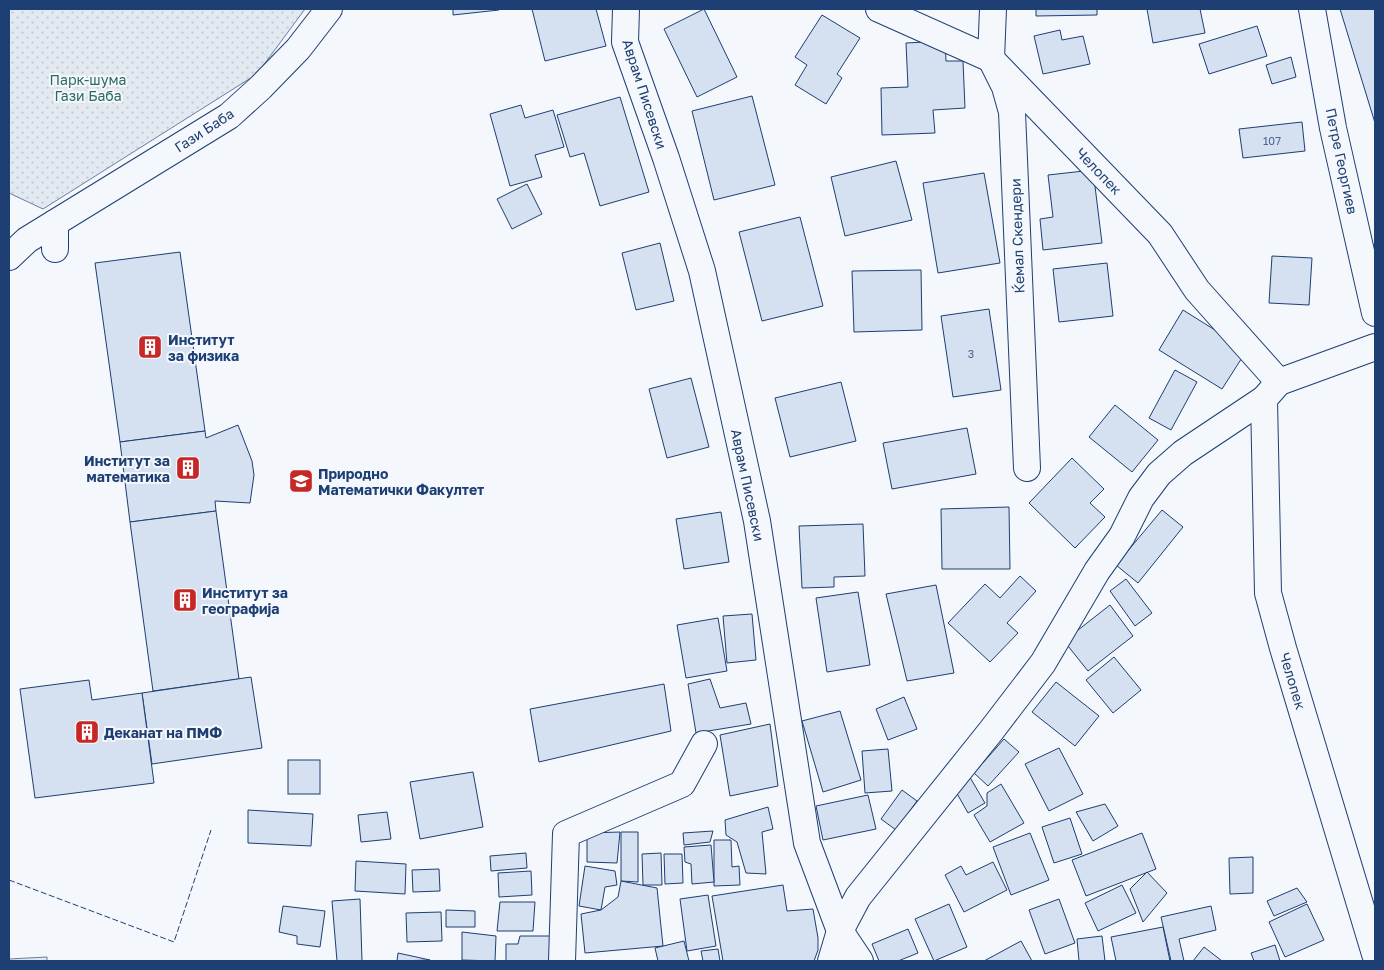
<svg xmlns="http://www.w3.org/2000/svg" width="1384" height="970" font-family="'Golos Text',sans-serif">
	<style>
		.park { fill: url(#park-dots); stroke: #687fa3 }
		.parking { fill: #e3e8f0; stroke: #687fa3 }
		.building { fill: #d5e0f0; stroke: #1d3f73 }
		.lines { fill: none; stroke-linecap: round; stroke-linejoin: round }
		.street-casing { stroke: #1d3f73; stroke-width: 28 }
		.street { stroke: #f4f7fb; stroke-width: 26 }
		.fence { stroke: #1d3f73; stroke-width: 1; stroke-dasharray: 6 2.5; stroke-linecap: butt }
		.labels { text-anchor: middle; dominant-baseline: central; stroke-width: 4; stroke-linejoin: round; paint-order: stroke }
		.number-label { font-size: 11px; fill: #4b6792 }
		.park-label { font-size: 14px; fill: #2c6c60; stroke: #f4f7fb }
		.street-label { font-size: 14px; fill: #1d3f73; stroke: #f4f7fb }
		.poi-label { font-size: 14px; font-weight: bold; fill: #1d3f73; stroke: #f4f7fb; text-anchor: start }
	</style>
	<defs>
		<pattern id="park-dots" width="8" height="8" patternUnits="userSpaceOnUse" patternTransform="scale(1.25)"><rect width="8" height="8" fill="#e3e9f0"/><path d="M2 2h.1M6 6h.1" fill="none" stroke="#c2c9d1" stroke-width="1.8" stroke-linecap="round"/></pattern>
	</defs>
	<rect width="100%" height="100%" fill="#f4f7fb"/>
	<polygon class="park" points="9,9 305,9 257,74 43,209 9,193"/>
	<polygon class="parking" points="47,957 47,961 9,961 9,959"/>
	<g class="building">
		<polygon points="453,9 499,9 499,10 453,15"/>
		<polygon points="532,9 596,9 606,46 545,61"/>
		<polygon points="704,9 737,77 697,97 664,29"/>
		<polygon points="1036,9 1097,9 1097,15 1036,16"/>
		<polygon points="1147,9 1200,9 1205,33 1153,43"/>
		<polygon points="1340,9 1375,9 1375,123"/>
		<polygon points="822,15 860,38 837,74 842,78 826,104 795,85 807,65 795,57"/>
		<polygon points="1257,26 1267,56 1209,74 1199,44"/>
		<polygon points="1060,30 1062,40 1083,36 1090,64 1043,74 1034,36"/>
		<polygon points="945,41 946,61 963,61 965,108 933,110 935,133 882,135 881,88 908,87 906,43"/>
		<polygon points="1291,57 1296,77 1272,84 1266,65"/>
		<polygon points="752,96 775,185 714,200 692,111"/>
		<polygon points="620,97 649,192 600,206 584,153 570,157 557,115"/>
		<polygon points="521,105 525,118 553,110 564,147 535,155 542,177 510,186 490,114"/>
		<polygon points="1302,122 1305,151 1243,158 1239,129"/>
		<polygon points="896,161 912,220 845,236 831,177"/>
		<polygon points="1093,170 1102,243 1043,250 1040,219 1053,217 1048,175"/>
		<polygon points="984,173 1000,263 938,273 923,183"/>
		<polygon points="527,184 542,214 512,229 497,199"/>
		<polygon points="800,217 823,306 762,321 739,232"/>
		<polygon points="660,243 674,301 636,310 622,253"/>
		<polygon points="180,252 205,431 120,442 95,263"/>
		<polygon points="1272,256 1312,258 1309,305 1269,303"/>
		<polygon points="1107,263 1113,316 1059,322 1053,269"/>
		<polygon points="921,270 922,330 854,332 852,271"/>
		<polygon points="989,309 1001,390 953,397 941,316"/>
		<polygon points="1183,310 1247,350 1222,389 1159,350"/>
		<polygon points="1175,370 1197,382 1171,430 1149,418"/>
		<polygon points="691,378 709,447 667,458 649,389"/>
		<polygon points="841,382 856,441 790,457 775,398"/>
		<polygon points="1115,405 1158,440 1132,472 1089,437"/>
		<polygon points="238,425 252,461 254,475 250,503 215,501 216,511 130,522 120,442 205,431 206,438"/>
		<polygon points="967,428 976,474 892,489 883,443"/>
		<polygon points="1072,458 1104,489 1090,503 1105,517 1075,548 1029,503"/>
		<polygon points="1009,507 1010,569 942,569 941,509"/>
		<polygon points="1162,510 1183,527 1138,583 1116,565"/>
		<polygon points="216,511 239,679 153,691 130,522"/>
		<polygon points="721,512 729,562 684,569 676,519"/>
		<polygon points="863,524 865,576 834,577 834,587 802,588 799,526"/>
		<polygon points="1020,576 1036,591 1007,623 1018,633 990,662 948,623 985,584 1000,598"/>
		<polygon points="1126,579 1152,613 1135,626 1110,591"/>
		<polygon points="936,585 954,673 907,681 886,594"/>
		<polygon points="858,592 870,665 827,672 816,598"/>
		<polygon points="1110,605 1133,636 1088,671 1064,641"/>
		<polygon points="752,614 756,660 727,663 723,616"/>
		<polygon points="718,618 727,671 686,678 677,625"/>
		<polygon points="1114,657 1141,690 1113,713 1086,680"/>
		<polygon points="251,677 262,748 152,764 142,693"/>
		<polygon points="710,679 720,708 746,703 751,724 696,733 688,684"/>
		<polygon points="89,680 92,700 142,693 154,783 35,798 20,689"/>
		<polygon points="1056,682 1099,716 1075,746 1032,712"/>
		<polygon points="664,684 671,731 539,762 530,709"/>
		<polygon points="904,697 917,729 888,740 876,709"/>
		<polygon points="840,711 861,780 823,792 802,721"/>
		<polygon points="770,724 778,786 730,796 720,735"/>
		<polygon points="1004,739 1019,752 988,786 974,773"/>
		<polygon points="1059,748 1083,794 1049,811 1025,764"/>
		<polygon points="888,749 892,791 865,793 862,751"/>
		<rect x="288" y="760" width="32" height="34"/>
		<polygon points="473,772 483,827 420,839 410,782"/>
		<polygon points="968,774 985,803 968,813 951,783"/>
		<polygon points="1001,784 1024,823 990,842 974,815 987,806 987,793"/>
		<polygon points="902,790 917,801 896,830 881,819"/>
		<polygon points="868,795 876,829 823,840 816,806"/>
		<polygon points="1105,804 1118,826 1093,841 1076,812"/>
		<polygon points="768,807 773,829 762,832 766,874 746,873 737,842 726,835 725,820"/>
		<polygon points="248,810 313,814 311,846 248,843"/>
		<polygon points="387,812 391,839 361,842 358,815"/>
		<polygon points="1070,818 1082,854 1054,863 1042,827"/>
		<polygon points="713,831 710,842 684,845 683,833"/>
		<polygon points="620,832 617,863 587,862 587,833"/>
		<polygon points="621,832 638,832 638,882 621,881"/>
		<polygon points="1030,833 1049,880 1011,895 993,847"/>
		<polygon points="1142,833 1156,869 1086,896 1072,860"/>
		<polygon points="714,840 731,840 732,867 739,866 740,885 714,886"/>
		<polygon points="711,845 714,882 692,884 691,864 685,862 684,847"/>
		<polygon points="526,853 527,868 491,871 490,856"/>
		<polygon points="661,853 662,885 643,885 642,854"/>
		<polygon points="664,854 682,854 683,883 665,884"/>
		<polygon points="1253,857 1253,893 1230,894 1229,858"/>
		<polygon points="356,861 406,864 405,894 355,891"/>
		<polygon points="993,862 1007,890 964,912 945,875 961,866 966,875"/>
		<polygon points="585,866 615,871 617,885 605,887 601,910 579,906"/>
		<polygon points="439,869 440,891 413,892 412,870"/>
		<polygon points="531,871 532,895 499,897 498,873"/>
		<polygon points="1147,872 1167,893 1143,922 1130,889"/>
		<polygon points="621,881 657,888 663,946 585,953 581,914 601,910 618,897"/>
		<polygon points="783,885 787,911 813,909 818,938 818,950 814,961 723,961 712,896"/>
		<polygon points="1122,885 1136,913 1098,931 1085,903"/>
		<polygon points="1297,888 1307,902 1274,916 1267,901"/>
		<polygon points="708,895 716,946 687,951 680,899"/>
		<polygon points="360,899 362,961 337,961 332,901"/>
		<polygon points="1059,899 1075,943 1045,954 1029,910"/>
		<polygon points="500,902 535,902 533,931 497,931"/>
		<polygon points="949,904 967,947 934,961 915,919"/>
		<polygon points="1307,904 1324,940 1285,957 1269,922"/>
		<polygon points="283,906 325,911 320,947 297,944 297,936 279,932"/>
		<polygon points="1211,906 1216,930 1179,939 1184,961 1171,961 1161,917"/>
		<polygon points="446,910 475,911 475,927 446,927"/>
		<polygon points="441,912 442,941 407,942 406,913"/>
		<polygon points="1163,927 1170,961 1116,961 1111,937"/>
		<polygon points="908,929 918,953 898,961 879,961 872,944"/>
		<polygon points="462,932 496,936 495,961 462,960"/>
		<polygon points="520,936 556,936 556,961 506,961 506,944 518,944"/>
		<polygon points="1102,936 1105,961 1079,961 1077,939"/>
		<polygon points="684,941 689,961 658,961 655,948"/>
		<polygon points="1021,941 1032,961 984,961"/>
		<polygon points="1275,945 1280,961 1254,961 1251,953"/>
		<polygon points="1204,947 1222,961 1193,961"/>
		<polygon points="718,949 720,961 703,961 701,951"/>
		<polygon points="398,953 430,960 397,961"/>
	</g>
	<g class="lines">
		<defs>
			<g id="street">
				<polyline points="626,9 625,42 666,158 702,271 757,521 807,843 840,931 860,961"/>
				<polyline points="879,9 991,59 1160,234 1197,290 1279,382"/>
				<polyline points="993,9 991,59 1005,87 1012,112 1027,468"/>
				<polyline points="1312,9 1333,128 1375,313"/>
				<polyline points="55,249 55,223"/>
				<polyline points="9,257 27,240 229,116 261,87 298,49 329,9"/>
				<polyline points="1264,399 1268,593 1283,648 1375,954"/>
				<polyline points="562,961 566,834 682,784 704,744"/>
				<polyline points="831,961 840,931 858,897 991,731 1043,663 1097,571 1122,536 1141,498 1159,474 1183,453 1264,399 1279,382 1375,347"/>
			</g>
		</defs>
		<use href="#street" class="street-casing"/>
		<use href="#street" class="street"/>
		<polyline class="fence" points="9,880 174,942 211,830"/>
	</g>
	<defs>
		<symbol id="building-square" viewBox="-11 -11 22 22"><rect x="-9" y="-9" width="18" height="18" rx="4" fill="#c62828" stroke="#f4f7fb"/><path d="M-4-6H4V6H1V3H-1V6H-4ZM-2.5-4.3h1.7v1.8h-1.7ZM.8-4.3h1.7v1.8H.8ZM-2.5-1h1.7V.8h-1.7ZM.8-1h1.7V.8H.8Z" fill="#fff"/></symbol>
		<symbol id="university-square" viewBox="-11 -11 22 22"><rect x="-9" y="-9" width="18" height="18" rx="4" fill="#c62828" stroke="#f4f7fb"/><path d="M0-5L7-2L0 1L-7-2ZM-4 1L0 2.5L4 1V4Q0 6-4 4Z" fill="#fff"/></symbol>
	</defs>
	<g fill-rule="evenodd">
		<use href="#building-square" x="136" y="333" width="28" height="28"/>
		<use href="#building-square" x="174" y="454" width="28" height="28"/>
		<use href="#university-square" x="287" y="467" width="28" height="28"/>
		<use href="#building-square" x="171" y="586" width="28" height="28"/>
		<use href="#building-square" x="73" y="718" width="28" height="28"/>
	</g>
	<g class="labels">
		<g class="number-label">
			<text x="1272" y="140">107</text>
			<text x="971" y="353">3</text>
		</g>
		<g class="park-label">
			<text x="88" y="79">Парк-шума<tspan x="88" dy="16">Гази Баба</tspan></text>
		</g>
		<g class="street-label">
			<text transform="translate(645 94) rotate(72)">Аврам Писевски</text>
			<text transform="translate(204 130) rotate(-33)">Гази Баба</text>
			<text transform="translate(1342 161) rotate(78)">Петре Георгиев</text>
			<text transform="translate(1099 171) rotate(46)">Челопек</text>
			<text transform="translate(1017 236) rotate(-92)">Ќемал Скендери</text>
			<text transform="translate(748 485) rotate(78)">Аврам Писевски</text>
			<text transform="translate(1293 681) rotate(73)">Челопек</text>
		</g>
		<g class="poi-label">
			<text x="168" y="339">Институт<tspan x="168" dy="16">за физика</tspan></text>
			<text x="170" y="460" text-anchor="end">Институт за<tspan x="170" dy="16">математика</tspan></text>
			<text x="318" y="473">Природно<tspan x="318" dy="16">Математички Факултет</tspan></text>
			<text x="202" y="592">Институт за<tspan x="202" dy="16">географија</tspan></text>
			<text x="104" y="732">Деканат на ПМФ</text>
		</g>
	</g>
	<rect width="1384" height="970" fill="none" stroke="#1d3f73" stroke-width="20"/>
</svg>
